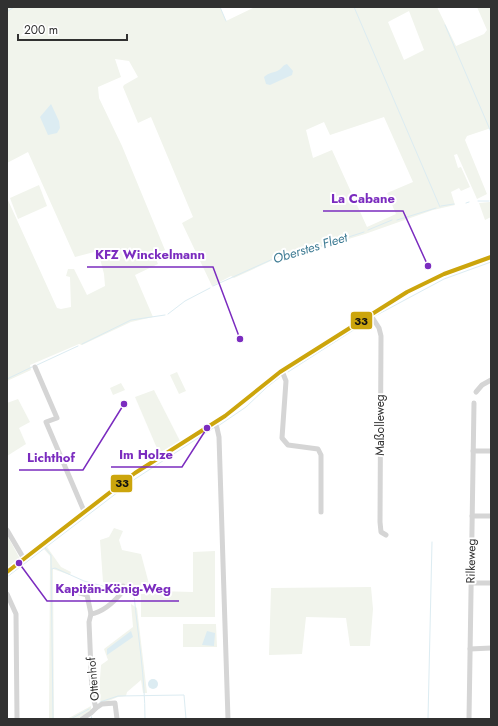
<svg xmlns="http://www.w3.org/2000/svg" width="498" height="726" font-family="Jost,sans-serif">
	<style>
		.green { fill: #f1f4ec; fill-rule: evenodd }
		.water { fill: #dcecf2 }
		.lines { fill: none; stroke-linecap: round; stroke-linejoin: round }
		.stream { stroke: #dcecf2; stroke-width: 1 }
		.minor { stroke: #d5d5d5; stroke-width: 5 }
		.bus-1-casing { stroke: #fff; stroke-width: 7 }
		.bus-1 { stroke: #cca50c; stroke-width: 4 }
		.labels { text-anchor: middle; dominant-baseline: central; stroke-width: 4; stroke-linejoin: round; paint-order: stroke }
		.street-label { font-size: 12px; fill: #313131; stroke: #fff }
		.water-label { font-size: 13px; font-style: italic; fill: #3f7c94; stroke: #fff }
		.leader { fill: none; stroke: #7b2cbf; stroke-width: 1.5 }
		.callout-dot { fill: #7b2cbf; stroke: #fff; stroke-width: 1.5 }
		.callout-label { font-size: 13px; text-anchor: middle; font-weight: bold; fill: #7b2cbf; stroke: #fff; stroke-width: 4; stroke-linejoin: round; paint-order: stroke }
		.line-badge { stroke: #fff; stroke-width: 1.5 }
		.pale-badge-label { font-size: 11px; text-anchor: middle; font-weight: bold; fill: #111 }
	</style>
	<rect width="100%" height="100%" fill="#fff"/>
	<g class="green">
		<path d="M7,7H220L226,21L255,7H437L456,46L484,34L487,30L477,7H491V128L467,136L465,140L487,194L477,199L457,154L454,155L458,168L461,167L470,187L461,191L459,188L451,192L455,205L433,210L365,234L292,256L284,255L234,278L231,276L212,286L182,223L193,217L151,117L138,123L123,87L124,85L138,77L129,61L115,59L121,77L98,87L99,98L122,146L165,250L154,255L158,264L135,275L153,317L131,322L82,345L79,344L30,365L31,370L7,381V198L57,308L61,309L71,307L70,277L66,276L68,269H74L87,295L105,286L104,274L98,251L75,257L28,152L7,163ZM409,11L424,50L404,60L388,22ZM384,117L413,182L387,193L396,214L367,227L332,150L313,158L306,130L324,122L330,135Z"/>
		<polygon points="39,185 47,206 18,219 10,198"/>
		<polygon points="490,202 491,217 485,220 479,203"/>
		<polygon points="177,372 186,391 179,394 170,375"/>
		<polygon points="121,383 125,390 113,395 110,388"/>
		<polygon points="154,390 180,441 159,453 135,397"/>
		<polygon points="18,399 30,422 19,428 26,444 7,456 7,403"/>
		<polygon points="114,528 123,531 119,540 122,550 141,554 149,584 133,589 132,592 103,582 100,540 109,537"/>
		<polygon points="7,535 20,559 7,569"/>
		<polygon points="47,547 61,567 71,572 70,575 53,569 54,719 49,719 50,556 44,549"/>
		<polygon points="215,551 215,617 141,617 141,594 155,594 156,591 193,592 193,552"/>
		<polygon points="371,587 373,609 370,646 350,646 346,618 306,617 302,654 269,655 271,588"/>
		<polygon points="131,604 137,608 147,693 143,693 141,680 127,692 126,696 118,697 101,704 99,692 101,665 108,660 104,649 133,627"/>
		<polygon points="183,624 216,624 217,647 183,647"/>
		<polygon points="91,706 91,711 77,719 67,719"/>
	</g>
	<g class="water">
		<path d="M287,64L293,71L292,75L270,85L266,84L264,77C269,72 274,73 279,70C283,67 283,65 287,64Z"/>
		<polygon points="51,104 59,121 60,128 57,133 48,135 40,117"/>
		<polygon points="131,631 133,637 107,655 107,649"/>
		<polygon points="207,631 215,633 214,646 202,645"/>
		<circle cx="153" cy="684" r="5"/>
	</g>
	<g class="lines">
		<g class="stream">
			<polyline points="220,7 226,21"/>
			<polyline points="354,7 440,207"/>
			<polyline points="7,12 14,7"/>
			<polyline points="445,25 491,132"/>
			<polyline points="478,201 489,201"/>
			<polyline points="466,203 469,202"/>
			<polyline points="441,206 454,204"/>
			<polyline points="397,220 436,208"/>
			<polyline points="368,230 392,220"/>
			<polyline points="213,286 284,254 293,255 364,232"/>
			<polyline points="168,314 185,301 210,288"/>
			<polyline points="375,316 444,279 491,262"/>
			<polyline points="82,344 131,320 165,315"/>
			<polyline points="37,365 78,346"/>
			<polyline points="288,372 369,320"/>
			<polyline points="7,379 32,367"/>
			<polyline points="218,426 246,407 267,387 280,377"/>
			<polyline points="45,548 51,555 53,719"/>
			<polyline points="52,569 55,568 84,581 121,591"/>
			<polyline points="7,577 135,479 215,427"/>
			<path d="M124,592L134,595C138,636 145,677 145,719"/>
			<polyline points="100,702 118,696 184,695 186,719"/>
			<polyline points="91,716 92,719"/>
			<polyline points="71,719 89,709"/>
			<polyline points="428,719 432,542"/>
			<polyline points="489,719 491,717"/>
		</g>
		<g class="minor">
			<polyline points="370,314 379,328 381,336 380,522 381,532 386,535"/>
			<polyline points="35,367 57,418 46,422 84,511"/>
			<polyline points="282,371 286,381 282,438 288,445 318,449 321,455 321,512"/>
			<polyline points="476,392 482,385 491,380"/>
			<polyline points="215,423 217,428 219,437 228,719"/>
			<polyline points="473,451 491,451"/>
			<polyline points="472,516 491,516"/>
			<polyline points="7,530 24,559"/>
			<polyline points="7,572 135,473 225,416 280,372 407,292 444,274 491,257"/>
			<polyline points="471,583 491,583"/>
			<polyline points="66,589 87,595 91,614 89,622 92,693 96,708 102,704 115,703 117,719"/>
			<polyline points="7,594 16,614 17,719"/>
			<path d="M91,614C103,612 115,601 123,591V586"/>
			<polyline points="470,649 491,648"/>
			<polyline points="82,719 91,713 96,708"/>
			<polyline points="469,719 474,403"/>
		</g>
		<defs>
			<polyline id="bus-1" points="7,572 135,473 225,416 280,372 407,292 444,274 491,257"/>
		</defs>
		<use href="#bus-1" class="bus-1-casing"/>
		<use href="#bus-1" class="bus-1"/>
	</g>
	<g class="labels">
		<g class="street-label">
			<text transform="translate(380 425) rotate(-90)">Maßolleweg</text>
			<text transform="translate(471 561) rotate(-89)">Rilkeweg</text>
			<text transform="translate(93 679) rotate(-95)">Ottenhof</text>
		</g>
		<g class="water-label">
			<text transform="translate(310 248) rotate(-17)">Oberstes Fleet</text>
		</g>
	</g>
	<path class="leader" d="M428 266L403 211H323M240 339L213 267H87M207 428L182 467H111M124 404L83 470H19M19 563L47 601H179"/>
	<g class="callout-dot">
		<circle cx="428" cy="266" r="4"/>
		<circle cx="240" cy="339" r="4"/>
		<circle cx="207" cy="428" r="4"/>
		<circle cx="124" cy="404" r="4"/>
		<circle cx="19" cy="563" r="4"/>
	</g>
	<g class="callout-label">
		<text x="363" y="203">La Cabane</text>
		<text x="150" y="259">KFZ Winckelmann</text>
		<text x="146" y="459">Im Holze</text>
		<text x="51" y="462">Lichthof</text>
		<text x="113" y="593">Kapitän-König-Weg</text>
	</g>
	<g class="line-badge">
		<rect x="350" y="311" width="23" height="19" rx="4" fill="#cca50c"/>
		<rect x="110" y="474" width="23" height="19" rx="4" fill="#cca50c"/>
	</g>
	<g class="pale-badge-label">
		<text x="361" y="325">33</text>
		<text x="122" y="487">33</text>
	</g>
	<rect width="498" height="726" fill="none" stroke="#313131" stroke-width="16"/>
	<path d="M18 34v6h109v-6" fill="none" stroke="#313131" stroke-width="2"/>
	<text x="24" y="34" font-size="12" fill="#313131" stroke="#ffffff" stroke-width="3" paint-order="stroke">200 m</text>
</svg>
